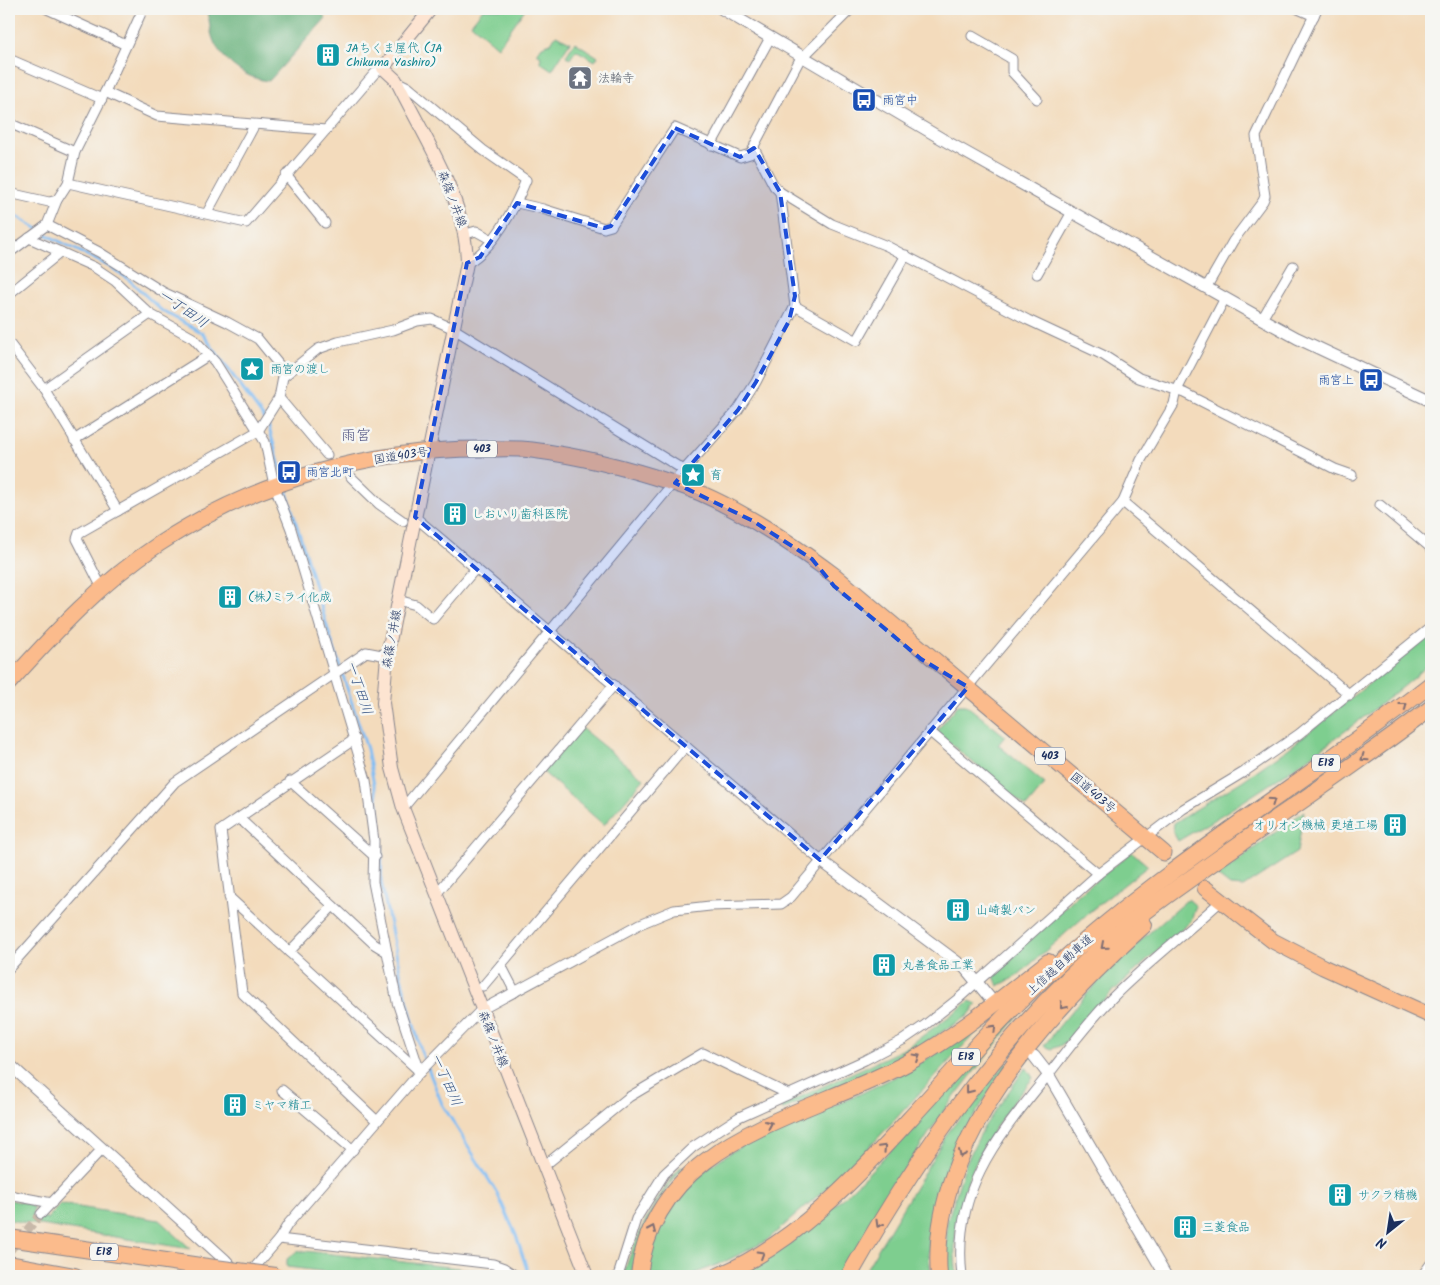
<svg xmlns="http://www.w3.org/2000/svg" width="1440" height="1285" font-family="Kalam,'Klee One',sans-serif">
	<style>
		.green { fill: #7ece8f; stroke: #4c7e76 }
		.forest { fill: #66b17a; stroke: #40706c }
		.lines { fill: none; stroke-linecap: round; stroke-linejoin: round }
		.stream { stroke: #81bef4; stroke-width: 3 }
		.minor-tunnel { stroke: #c8b9a9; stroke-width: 9; stroke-dasharray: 9 4.5; stroke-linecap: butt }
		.minor-casing { stroke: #87858d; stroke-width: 11 }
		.tertiary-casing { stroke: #87858d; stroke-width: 13 }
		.secondary-casing { stroke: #87858d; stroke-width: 14 }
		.trunk-casing { stroke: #87858d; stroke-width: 17 }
		.motorway-casing { stroke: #87858d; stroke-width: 18 }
		.minor { stroke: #fff; stroke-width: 9 }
		.tertiary { stroke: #fff; stroke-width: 11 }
		.secondary { stroke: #fde4d1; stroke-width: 12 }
		.trunk { stroke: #fbbb8c; stroke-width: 15 }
		.motorway { stroke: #fbbb8c; stroke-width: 16 }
		.motorway-bridge-casing { stroke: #87858d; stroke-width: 18; stroke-linecap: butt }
		.motorway-bridge { stroke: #fbbb8c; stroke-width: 16 }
		.oneway { stroke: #806e73 }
		.marked { fill: #1d4ed8; fill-opacity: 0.2; stroke: #1d4ed8; stroke-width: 4; stroke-dasharray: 10 6; stroke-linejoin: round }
		.labels { text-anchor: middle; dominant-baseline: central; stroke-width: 5; stroke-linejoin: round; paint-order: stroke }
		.shield { fill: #f6f6f2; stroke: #5d6b8a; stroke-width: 1 }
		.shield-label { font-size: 11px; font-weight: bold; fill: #1b2f5e }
		.culture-label { font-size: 12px; fill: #0d838f; stroke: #f6f6f2; text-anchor: start }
		.worship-label { font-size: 12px; fill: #5b616d; stroke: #f6f6f2; text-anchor: start }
		.transit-label { font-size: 12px; fill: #164399; stroke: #f6f6f2; text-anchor: start }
		.street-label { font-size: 12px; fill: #1b2f5e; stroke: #f6f6f2 }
		.water-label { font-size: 14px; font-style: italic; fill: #345384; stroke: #f6f6f2 }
		.quarter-label { font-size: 15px; fill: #535784; stroke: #f6f6f2 }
	</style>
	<rect width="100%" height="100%" fill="#f6f6f2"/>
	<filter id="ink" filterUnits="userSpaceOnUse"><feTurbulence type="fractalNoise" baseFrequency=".02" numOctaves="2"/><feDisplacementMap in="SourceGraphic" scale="10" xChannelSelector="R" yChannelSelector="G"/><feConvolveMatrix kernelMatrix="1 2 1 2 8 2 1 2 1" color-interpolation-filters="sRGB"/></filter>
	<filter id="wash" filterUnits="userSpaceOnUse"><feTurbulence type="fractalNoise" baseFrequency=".0096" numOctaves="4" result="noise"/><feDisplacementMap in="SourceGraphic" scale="20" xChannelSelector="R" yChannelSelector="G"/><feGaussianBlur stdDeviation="1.12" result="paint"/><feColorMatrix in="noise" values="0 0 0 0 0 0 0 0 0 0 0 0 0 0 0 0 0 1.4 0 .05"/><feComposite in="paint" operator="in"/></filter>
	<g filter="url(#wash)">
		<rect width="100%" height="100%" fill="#f3dbbc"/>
		<g class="green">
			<polygon points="483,9 525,9 498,47 471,24"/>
			<polygon points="556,35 570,42 552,70 540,62 541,56 537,53 542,46 551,43"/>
			<polygon points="575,42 598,57 595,61 576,50 570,59 566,56"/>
			<path d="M1431,634V663C1352,730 1268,789 1178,841L1173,832L1174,823L1242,781L1289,748Z"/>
			<polygon points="958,705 966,705 1005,736 998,745 1045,784 1026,807 939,734 938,729"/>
			<polygon points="581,728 644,779 604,825 543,772"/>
			<polygon points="1304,811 1297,852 1243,887 1230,886 1217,876"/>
			<polygon points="1132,852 1148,866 1093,909 1017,976 998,986 994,976 1003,963 1079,894"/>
			<path d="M1188,899L1196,906L1191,921L1111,993L1064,1044L1052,1049L1044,1046C1085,990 1135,944 1188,899Z"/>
			<polygon points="970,1001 977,1004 968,1016 895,1061 782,1110 783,1105 906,1048"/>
			<path d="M1020,1013L945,1109L895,1185L843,1276H734C776,1258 811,1228 844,1197C906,1139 958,1071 1020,1013Z"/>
			<path d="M989,1018L852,1166L766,1241L722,1263L688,1276H645C649,1260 651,1239 659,1225C704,1143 791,1128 868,1090C911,1070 951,1046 989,1018Z"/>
			<path d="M1006,1063L1008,1064C967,1127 915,1197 932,1276H862L949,1131Z"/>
			<path d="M1026,1067L1033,1078C986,1132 945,1202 957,1276H946L947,1222L966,1163L984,1127Z"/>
			<path d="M681,1166L683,1167C655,1202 639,1231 631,1276H623C636,1235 654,1200 681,1166Z"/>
			<polygon points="9,1200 26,1203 34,1208 32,1215 47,1219 60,1204 159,1220 191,1249 9,1220"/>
			<polygon points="305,1251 494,1272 499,1276 361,1276 287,1267 287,1259 296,1252"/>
		</g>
		<path class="forest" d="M208,9H318L326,18L269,81C247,79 226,64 215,44C210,34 209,20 208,9Z"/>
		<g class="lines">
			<g class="stream">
				<polyline points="9,215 18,217 49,236 112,268 127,278 161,310 202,333 268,424 283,478"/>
				<polyline points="285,486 329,633 367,749 378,805 382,849 381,882 402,981 421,1051 442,1104 497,1193 516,1235 529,1276"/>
			</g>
		</g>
	</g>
	<g filter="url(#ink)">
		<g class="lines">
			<polyline class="minor-tunnel" points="9,1251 41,1214"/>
			<defs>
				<g id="minor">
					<polyline points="47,9 126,45"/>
					<polyline points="851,9 799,61 755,144 754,148 774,186 780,192 832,224 887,246 1028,320 1103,355 1139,378 1185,393 1335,469 1352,475"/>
					<polyline points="1298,9 1314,16"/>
					<polyline points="972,36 1012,59 1012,72 1037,99"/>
					<polyline points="9,59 102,99"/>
					<path d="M396,81L408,87L483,150L526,180C515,208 493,249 467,263"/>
					<polyline points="105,92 157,116 326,130"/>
					<polyline points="9,123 75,152"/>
					<polyline points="711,145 770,38"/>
					<polyline points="286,175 325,223"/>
					<polyline points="68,183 246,223 375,73 383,68"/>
					<polyline points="9,193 49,202 57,200"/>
					<polyline points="517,203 543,209 604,228 611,226 675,128 740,157 750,154 754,148"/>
					<polyline points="207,213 254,126"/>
					<polyline points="47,225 99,252 163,292 227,322 258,339 280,366 283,377"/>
					<polyline points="466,234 476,231 492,240"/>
					<polyline points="29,238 94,267 115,281 150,314 193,338 215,362 265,442 274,485 291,529 366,780 374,841 373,882 397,1002 420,1072"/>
					<polyline points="9,253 47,225 57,200 68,183 75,152 105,92 143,9"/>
					<polyline points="1037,274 1072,212"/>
					<polyline points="1206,288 1233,241 1263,201 1265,196 1256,136 1317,9"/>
					<polyline points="9,294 61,252"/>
					<polyline points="795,306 857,341 906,255"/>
					<polyline points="1262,319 1293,266"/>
					<polyline points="9,343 44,389 118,511"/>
					<polyline points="44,389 150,314"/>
					<polyline points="279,398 327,455"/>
					<polyline points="74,440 209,355"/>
					<polyline points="351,477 379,504 403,521"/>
					<polyline points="1123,502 1350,695"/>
					<polyline points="1380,505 1431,548"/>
					<polyline points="415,517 820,860"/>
					<polyline points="102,588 77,539 79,533 258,431 279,398 283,377 318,349 338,342 393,330 417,321 432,319 454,329 684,470"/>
					<polyline points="398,600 416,605 433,619 476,568"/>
					<polyline points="929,731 1098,874"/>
					<polyline points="355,739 221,830 242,993 377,1121"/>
					<polyline points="290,781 375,857"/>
					<polyline points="403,808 684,470 738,410 756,382 795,306 780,192"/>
					<polyline points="239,818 374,944 387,952"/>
					<polyline points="437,893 614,685"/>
					<polyline points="229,897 420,1072"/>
					<polyline points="289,952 333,906"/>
					<polyline points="501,965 515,992"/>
					<polyline points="9,968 175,782 362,655 366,652 387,656"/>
					<polyline points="483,986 686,746"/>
					<polyline points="282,1090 353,1150"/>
					<polyline points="544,1166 629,1097 703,1053 786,1093"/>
					<polyline points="9,1195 52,1203"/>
					<polyline points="41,1214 102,1149"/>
					<polyline points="279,1239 493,1264 504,1268 516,1276"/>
					<polyline points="249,1274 279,1239 288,1224 420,1072 481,1010 640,924 674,910 710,906 781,904 791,897 1123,502 1141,460 1174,404 1177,390 1225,298"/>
					<polyline points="618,1276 636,1219 664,1174 693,1147 739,1117 865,1060 903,1040 925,1025 959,998 1098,874 1183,809 1244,772 1299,734 1431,627"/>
					<path d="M962,1276C952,1190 997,1138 1048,1075C1069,1048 1089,1021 1113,997C1147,963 1185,934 1221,901"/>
				</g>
				<g id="tertiary">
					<polyline points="722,9 949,143 1262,319 1297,338 1431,401"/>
					<polyline points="820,860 965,968 989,997"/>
					<polyline points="1034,1056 1048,1074 1166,1276"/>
					<polyline points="9,1064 224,1259 236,1272"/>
					<polyline points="1423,1276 1431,1265"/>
				</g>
				<path id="secondary" d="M431,9L383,68L396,80C424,138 466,197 467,263L387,656L383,703L392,768L403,808L587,1276"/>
				<g id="trunk">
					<path d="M9,683C56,631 100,583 159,544C254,481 372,448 486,449C501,449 517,448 532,450C579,456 628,468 673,483C728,500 788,541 834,575L1164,853"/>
					<polyline points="1205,888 1273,941 1323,967 1431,1016"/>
				</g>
				<g id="motorway">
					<polyline points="9,1238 200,1266"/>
					<polyline points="9,1264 75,1276"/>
					<path d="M639,1276C654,1137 809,1117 909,1062C960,1034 1003,997 1048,962"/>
					<path d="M718,1276C799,1242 859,1174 918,1110C964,1059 1010,1008 1061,962C1176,859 1310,779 1431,684"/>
					<path d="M849,1276C922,1147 1007,1026 1122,930C1149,907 1179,887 1208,866C1283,813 1359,763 1431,708"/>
					<path d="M939,1276C928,1141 1050,1010 1144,925"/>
				</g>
			</defs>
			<use href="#minor" class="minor-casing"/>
			<use href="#tertiary" class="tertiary-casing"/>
			<use href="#secondary" class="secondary-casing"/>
			<use href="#trunk" class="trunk-casing"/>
			<use href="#motorway" class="motorway-casing"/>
			<use href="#minor" class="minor"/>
			<use href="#tertiary" class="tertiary"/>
			<use href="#secondary" class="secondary"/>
			<use href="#trunk" class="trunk"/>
			<use href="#motorway" class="motorway"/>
			<defs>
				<polyline id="motorway-bridge" points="200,1266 276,1276"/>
			</defs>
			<use href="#motorway-bridge" class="motorway-bridge-casing"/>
			<use href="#motorway-bridge" class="motorway-bridge"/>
		</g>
		<defs><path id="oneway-chevron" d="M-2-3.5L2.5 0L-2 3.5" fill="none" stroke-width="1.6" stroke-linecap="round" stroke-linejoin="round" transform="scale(1.25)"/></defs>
		<g class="oneway">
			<use href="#oneway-chevron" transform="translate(1404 706) rotate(-38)"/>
			<use href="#oneway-chevron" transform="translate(1364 758) rotate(145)"/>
			<use href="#oneway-chevron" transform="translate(1272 801) rotate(-35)"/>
			<use href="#oneway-chevron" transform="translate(1104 946) rotate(139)"/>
			<use href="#oneway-chevron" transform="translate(1063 1006) rotate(131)"/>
			<use href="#oneway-chevron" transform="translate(993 1028) rotate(-46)"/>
			<use href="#oneway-chevron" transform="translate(917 1057) rotate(-31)"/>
			<use href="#oneway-chevron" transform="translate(969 1090) rotate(128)"/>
			<use href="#oneway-chevron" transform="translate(769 1124) rotate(-24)"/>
			<use href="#oneway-chevron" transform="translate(883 1148) rotate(-47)"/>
			<use href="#oneway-chevron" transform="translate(962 1154) rotate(114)"/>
			<use href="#oneway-chevron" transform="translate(879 1224) rotate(120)"/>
			<use href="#oneway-chevron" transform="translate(652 1229) rotate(-66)"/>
			<use href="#oneway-chevron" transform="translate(761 1254) rotate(-31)"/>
		</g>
	</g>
	<path class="marked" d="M675,128L740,157L754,148L780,192L795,296L789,321L756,382L738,410L675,483L753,521L812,559L834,586L921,659L968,687L820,860L415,517L467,263L480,257L517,203L604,228L611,226Z"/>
	<defs>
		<symbol id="building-square" viewBox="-11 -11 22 22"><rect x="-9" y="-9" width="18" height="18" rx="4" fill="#0f9aa8" stroke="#f6f6f2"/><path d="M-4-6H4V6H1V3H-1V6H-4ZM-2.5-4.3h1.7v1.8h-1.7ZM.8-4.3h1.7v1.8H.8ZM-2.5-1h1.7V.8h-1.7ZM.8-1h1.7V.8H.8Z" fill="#fff"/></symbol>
		<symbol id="temple-square" viewBox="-11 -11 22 22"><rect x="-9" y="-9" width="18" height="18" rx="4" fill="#6b7280" stroke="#f6f6f2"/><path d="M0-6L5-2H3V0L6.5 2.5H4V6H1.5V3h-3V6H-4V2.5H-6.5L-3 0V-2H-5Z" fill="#fff"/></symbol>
		<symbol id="bus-square" viewBox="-11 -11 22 22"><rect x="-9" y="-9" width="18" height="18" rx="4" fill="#1a4fb4" stroke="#f6f6f2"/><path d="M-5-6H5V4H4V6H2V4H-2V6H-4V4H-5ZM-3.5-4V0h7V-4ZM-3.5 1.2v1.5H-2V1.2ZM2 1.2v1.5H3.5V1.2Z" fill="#fff"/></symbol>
		<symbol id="sight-square" viewBox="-11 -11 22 22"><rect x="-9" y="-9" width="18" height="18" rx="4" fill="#0f9aa8" stroke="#f6f6f2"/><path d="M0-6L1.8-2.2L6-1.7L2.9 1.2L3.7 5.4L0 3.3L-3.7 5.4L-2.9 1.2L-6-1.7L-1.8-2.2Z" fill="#fff"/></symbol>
	</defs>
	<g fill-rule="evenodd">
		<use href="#building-square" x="314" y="41" width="28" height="28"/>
		<use href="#temple-square" x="566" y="64" width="28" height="28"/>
		<use href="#bus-square" x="850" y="86" width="28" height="28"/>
		<use href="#sight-square" x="238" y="355" width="28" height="28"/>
		<use href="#bus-square" x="1357" y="366" width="28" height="28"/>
		<use href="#bus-square" x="275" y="458" width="28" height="28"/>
		<use href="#sight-square" x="679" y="461" width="28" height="28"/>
		<use href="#building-square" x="441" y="500" width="28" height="28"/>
		<use href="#building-square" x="216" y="583" width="28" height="28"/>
		<use href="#building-square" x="1381" y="811" width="28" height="28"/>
		<use href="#building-square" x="944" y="896" width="28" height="28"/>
		<use href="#building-square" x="870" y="951" width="28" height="28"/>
		<use href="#building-square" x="221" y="1091" width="28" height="28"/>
		<use href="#building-square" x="1326" y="1181" width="28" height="28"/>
		<use href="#building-square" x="1171" y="1213" width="28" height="28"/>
	</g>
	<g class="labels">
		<g class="shield">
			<rect x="467" y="440.5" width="30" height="17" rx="4"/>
			<rect x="1035" y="747.5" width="30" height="17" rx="4"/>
			<rect x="1312" y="754.5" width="28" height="17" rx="4"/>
			<rect x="952" y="1048.5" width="28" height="17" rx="4"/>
			<rect x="90" y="1243.5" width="28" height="17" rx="4"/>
		</g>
		<g class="shield-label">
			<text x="482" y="449">403</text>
			<text x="1050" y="756">403</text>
			<text x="1326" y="763">E18</text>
			<text x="966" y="1057">E18</text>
			<text x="104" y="1252">E18</text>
		</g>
		<g class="culture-label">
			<text x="346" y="48">JAちくま屋代 (JA<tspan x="346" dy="14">Chikuma Yashiro)</tspan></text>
			<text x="270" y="369">雨宮の渡し</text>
			<text x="710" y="475">育</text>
			<text x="472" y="514">しおいり歯科医院</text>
			<text x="248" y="597">(株)ミライ化成</text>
			<text x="1378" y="825" text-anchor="end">オリオン機械 更埴工場</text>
			<text x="976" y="910">山崎製パン</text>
			<text x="902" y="965">丸善食品工業</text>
			<text x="252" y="1105">ミヤマ精工</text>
			<text x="1358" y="1195">サクラ精機</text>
			<text x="1202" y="1227">三菱食品</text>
		</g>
		<g class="worship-label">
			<text x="598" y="78">法輪寺</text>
		</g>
		<g class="transit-label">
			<text x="882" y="100">雨宮中</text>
			<text x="1354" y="380" text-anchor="end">雨宮上</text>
			<text x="306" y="472">雨宮北町</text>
		</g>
		<g class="street-label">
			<text transform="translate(452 199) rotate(69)">森篠ノ井線</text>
			<text transform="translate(401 456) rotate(-9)">国道403号</text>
			<text transform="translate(392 639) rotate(-80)">森篠ノ井線</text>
			<text transform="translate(1093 793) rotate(40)">国道403号</text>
			<text transform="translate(1060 965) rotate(-42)">上信越自動車道</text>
			<text transform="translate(493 1039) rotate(68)">森篠ノ井線</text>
		</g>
		<g class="water-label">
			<text transform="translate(183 309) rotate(35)">一丁田川</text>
			<text transform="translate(359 688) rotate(72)">一丁田川</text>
			<text transform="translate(446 1080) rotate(66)">一丁田川</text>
		</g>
		<g class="quarter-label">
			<text x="356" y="436">雨宮</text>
		</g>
	</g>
	<rect width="1440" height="1285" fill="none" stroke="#f6f6f2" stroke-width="30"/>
	<g transform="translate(1388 1232) rotate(210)" stroke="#f6f6f2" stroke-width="4" paint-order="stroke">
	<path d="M0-4L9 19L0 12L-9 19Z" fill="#1b2f5e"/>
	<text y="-8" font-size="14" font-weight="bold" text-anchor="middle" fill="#1b2f5e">N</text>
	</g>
</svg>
